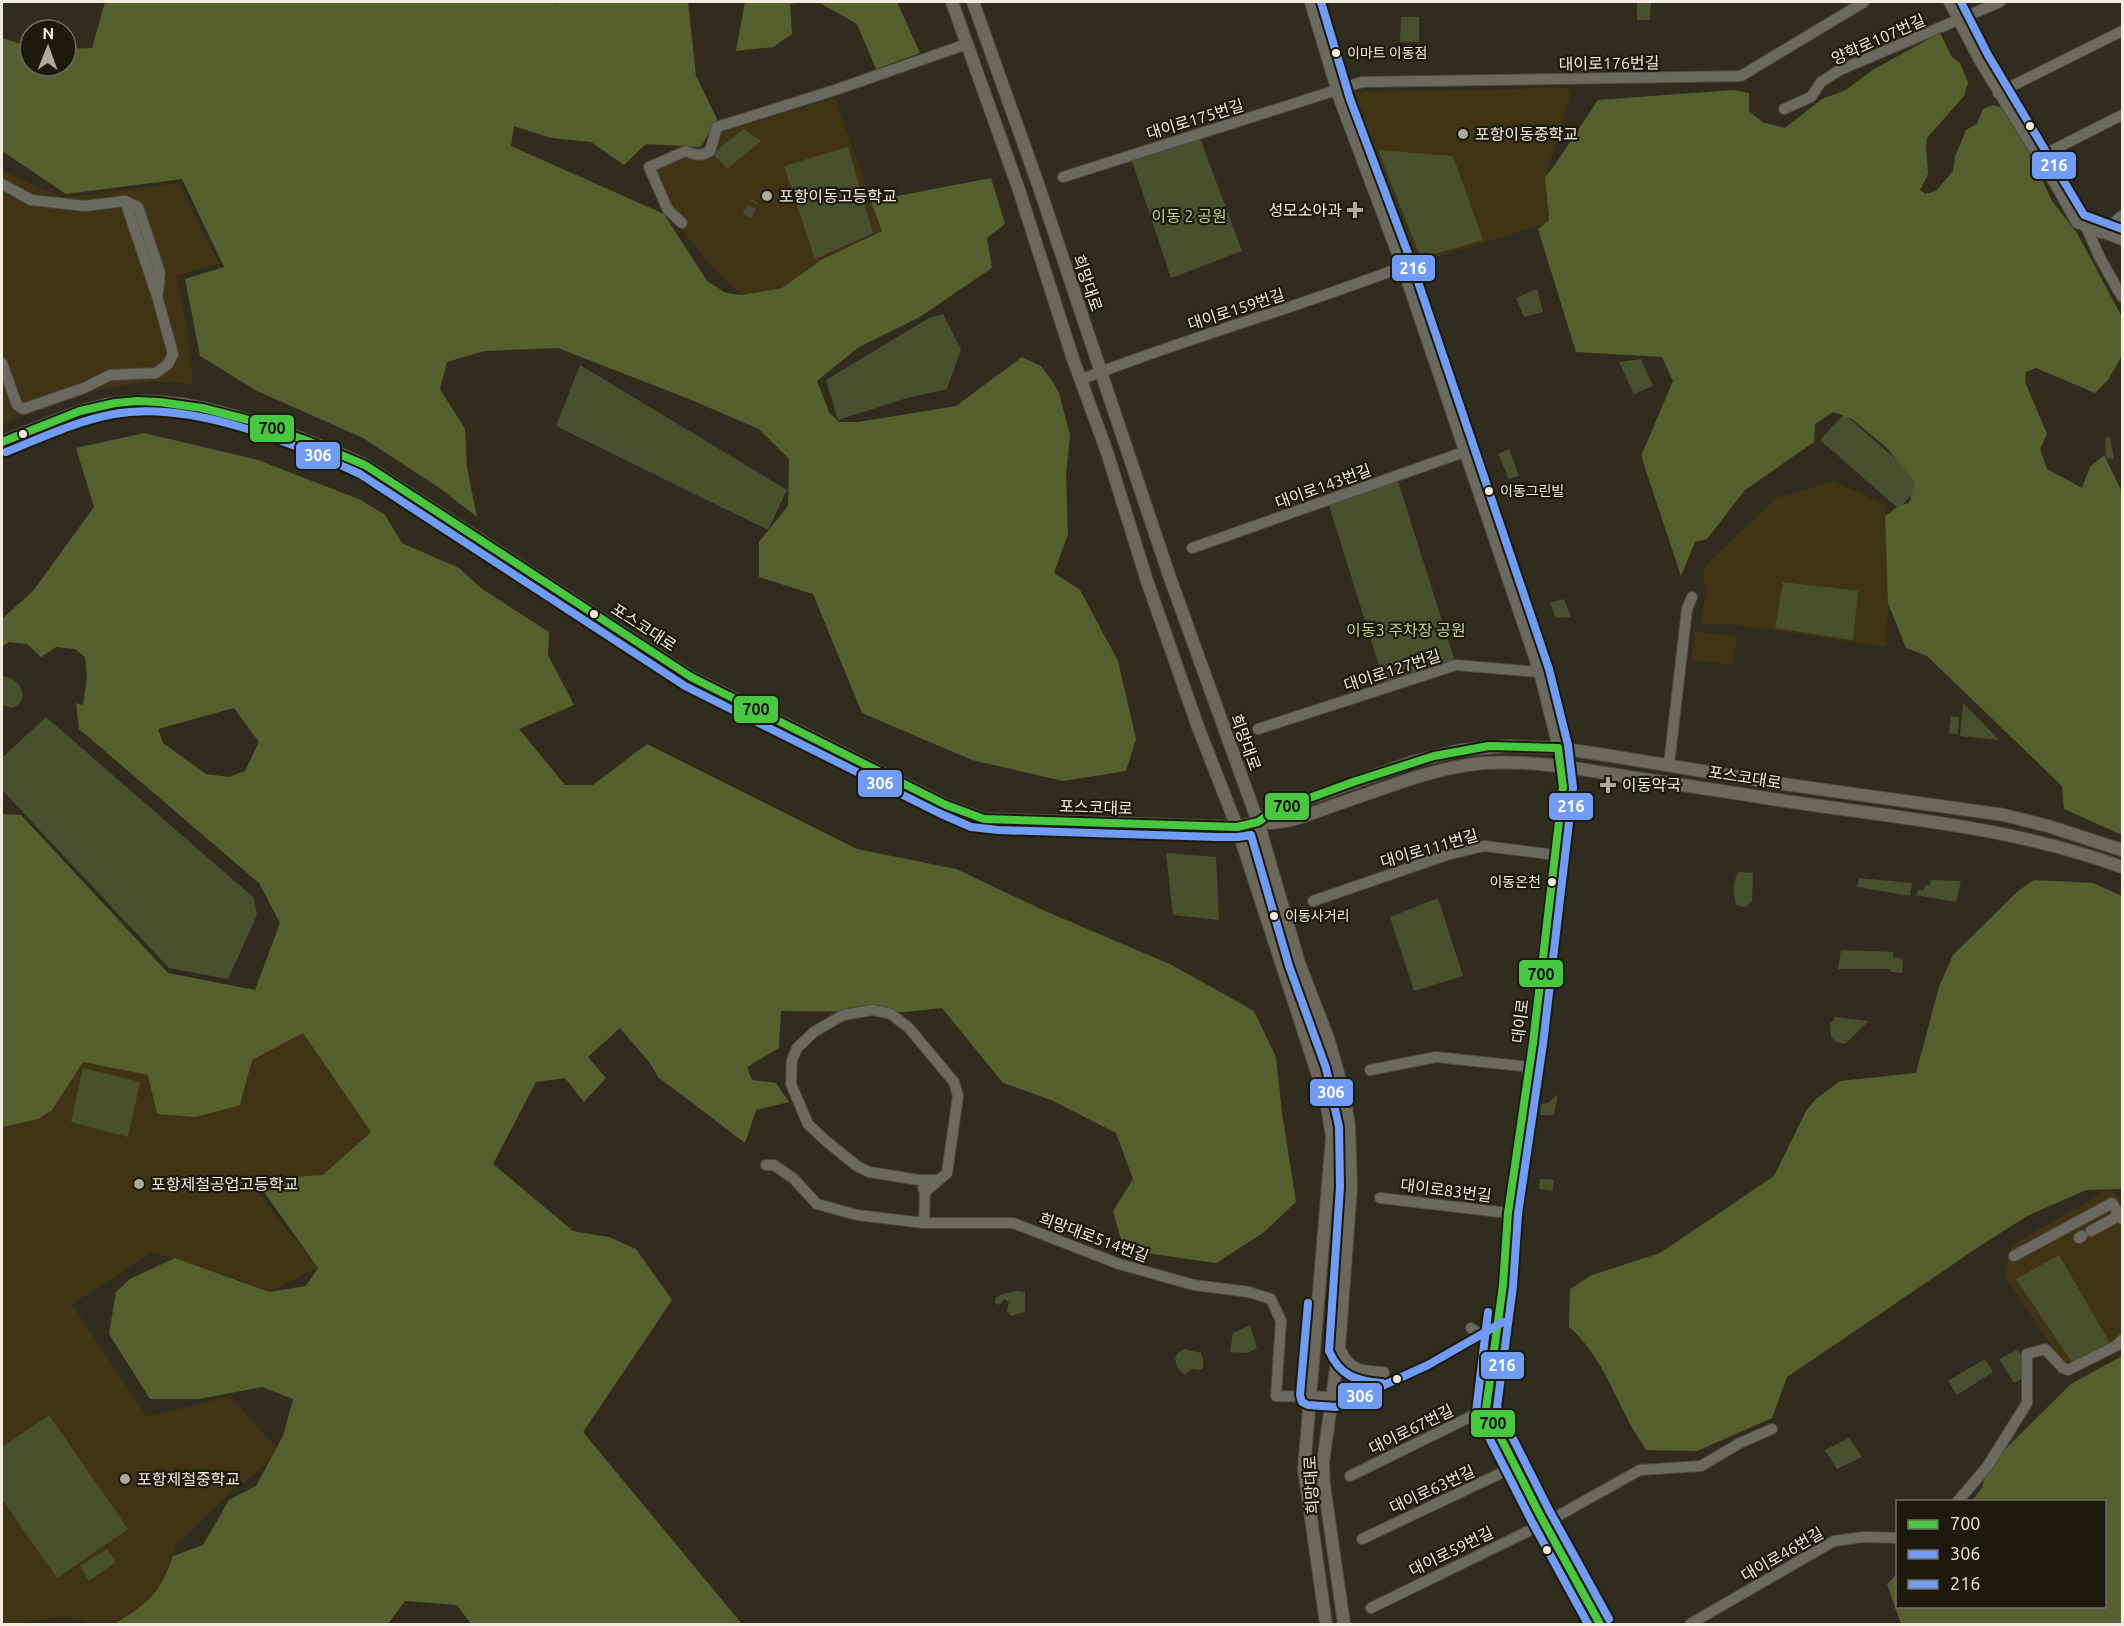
<svg xmlns="http://www.w3.org/2000/svg" width="2124" height="1626" font-family="Ubuntu,'Noto Sans KR',sans-serif">
	<style>
		.built { fill: #3f3514 }
		.green { fill: #49502f }
		.forest { fill: #56602f; fill-rule: evenodd }
		.lines { fill: none; stroke-linecap: round; stroke-linejoin: round }
		.minor-tunnel { stroke: #4e4a3b; stroke-width: 10; stroke-dasharray: 10 5; stroke-linecap: butt }
		.minor-casing { stroke: #4e4b3e; stroke-width: 12 }
		.major-casing { stroke: #4e4b3e; stroke-width: 14 }
		.minor { stroke: #6b6a60; stroke-width: 10 }
		.major { stroke: #6c695c; stroke-width: 12 }
		.bus-1-casing { stroke: #1c190d; stroke-width: 12 }
		.bus-2-casing { stroke: #1c190d; stroke-width: 12 }
		.bus-3-casing { stroke: #1c190d; stroke-width: 12 }
		.bus-1 { stroke: #47c83e; stroke-width: 8 }
		.bus-2 { stroke: #719cf6; stroke-width: 8 }
		.bus-3 { stroke: #719cf6; stroke-width: 8 }
		.bus-dot { fill: #f1ecdd; stroke: #1c190d; stroke-width: 2 }
		.poi-dot { fill: #aea99a; stroke: #1c190d; stroke-width: 2 }
		.labels { text-anchor: middle; dominant-baseline: central; stroke-width: 4.5; stroke-linejoin: round; paint-order: stroke }
		.bus-label { font-size: 14px; fill: #f1ecdd; stroke: #1c190d; text-anchor: start }
		.street-label { font-size: 16px; fill: #f1ecdd; stroke: #1c190d }
		.poi-label { font-size: 16px; fill: #f1ecdd; stroke: #1c190d; text-anchor: start }
		.park-label { font-size: 16px; fill: #c0d381; stroke: #1c190d }
		.line-badge { stroke: #1c190d; stroke-width: 2 }
		.badge-label { font-size: 16px; text-anchor: middle; font-weight: bold; fill: #fff }
		.pale-badge-label { font-size: 16px; text-anchor: middle; font-weight: bold; fill: #111 }
	</style>
	<rect width="100%" height="100%" fill="#312d1e"/>
	<g class="built">
		<polygon points="1563,88 1572,91 1545,177 1548,223 1417,263 1350,92"/>
		<polygon points="835,98 882,231 821,260 782,288 742,295 707,261 675,220 653,168 686,156 706,160 721,132"/>
		<polygon points="2,171 63,198 179,183 219,264 176,276 187,324 193,384 152,381 100,389 2,424"/>
		<polygon points="1834,481 1885,505 1888,603 1886,647 1731,624 1700,625 1707,587 1702,575 1711,560 1776,498"/>
		<polygon points="1695,632 1737,636 1732,665 1691,660"/>
		<polygon points="303,1033 371,1132 323,1175 291,1177 259,1194 318,1268 269,1292 242,1281 152,1252 72,1304 147,1417 230,1396 280,1452 217,1505 177,1544 164,1580 145,1605 114,1624 89,1624 77,1618 64,1616 20,1623 2,1624 2,1127 39,1119 52,1110 83,1062 148,1075 252,1060"/>
		<polygon points="2109,1189 2122,1199 2122,1349 2071,1375 2004,1275 2011,1246"/>
	</g>
	<g class="green">
		<polygon points="1637,2 1651,2 1650,20 1637,20"/>
		<polygon points="1401,17 1419,17 1419,42 1400,42"/>
		<polygon points="743,129 761,141 727,169 713,154"/>
		<polygon points="1198,133 1242,251 1171,278 1130,155"/>
		<polygon points="848,147 873,233 815,259 784,166"/>
		<polygon points="1378,150 1453,156 1483,240 1421,258"/>
		<polygon points="1537,289 1543,312 1524,317 1516,298"/>
		<polygon points="943,314 961,349 947,389 904,399 838,420 826,380 929,318"/>
		<polygon points="1641,359 1653,386 1634,394 1619,362"/>
		<polygon points="580,365 787,490 768,530 556,426"/>
		<polygon points="1844,414 1922,482 1899,509 1820,440"/>
		<polygon points="2110,437 2114,459 2106,458 2105,438"/>
		<polygon points="1509,449 1519,476 1509,479 1498,454"/>
		<polygon points="1396,475 1456,665 1386,688 1327,499"/>
		<polygon points="1783,582 1858,591 1853,640 1775,628"/>
		<polygon points="1564,599 1571,617 1556,618 1550,603"/>
		<path d="M2,676C19,677 33,699 12,708L2,705Z"/>
		<polygon points="1963,703 1999,740 1960,736"/>
		<polygon points="1951,716 1959,717 1958,734 1949,733"/>
		<polygon points="46,717 254,898 257,915 228,979 169,968 2,790 2,758"/>
		<polygon points="1166,853 1216,857 1219,920 1173,915"/>
		<path d="M1739,872L1753,873L1752,901L1746,907L1736,905C1733,895 1732,881 1739,872Z"/>
		<polygon points="1859,878 1912,883 1910,896 1857,887"/>
		<polygon points="1931,880 1961,881 1956,902 1916,895 1918,890 1924,890 1925,885 1930,885"/>
		<polygon points="1438,898 1463,976 1414,991 1390,917"/>
		<polygon points="1841,950 1893,952 1893,957 1903,959 1902,973 1891,972 1890,969 1838,969"/>
		<polygon points="1835,1017 1869,1021 1845,1044 1836,1042 1831,1037 1830,1024"/>
		<polygon points="83,1068 140,1082 128,1137 71,1122"/>
		<polygon points="1558,1094 1554,1115 1540,1115 1541,1104 1548,1103"/>
		<polygon points="1540,1179 1554,1180 1553,1191 1539,1189"/>
		<polygon points="2059,1255 2111,1345 2073,1364 2016,1279"/>
		<polygon points="1017,1291 1025,1292 1025,1312 1011,1316 1007,1311 1009,1302 1004,1299 1000,1305 995,1303 995,1298 1003,1294"/>
		<polygon points="1250,1325 1257,1348 1247,1353 1230,1352 1233,1333"/>
		<polygon points="1184,1349 1201,1353 1203,1359 1203,1368 1200,1370 1192,1369 1185,1375 1177,1367 1175,1359 1178,1353"/>
		<path d="M2017,1350C2025,1356 2022,1370 2022,1379L2014,1383L1999,1359Z"/>
		<polygon points="1985,1359 1993,1372 1957,1395 1948,1381"/>
		<polygon points="49,1415 128,1529 57,1578 2,1499 2,1447"/>
		<polygon points="1849,1438 1862,1457 1837,1469 1825,1450"/>
		<polygon points="107,1549 116,1562 89,1581 80,1566"/>
	</g>
	<g class="forest">
		<polygon points="105,2 554,2 557,4 560,2 688,2 696,76 717,119 701,147 646,144 624,165 591,142 551,138 514,126 511,146 664,214 707,281 726,293 742,295 782,288 821,260 882,231 871,201 991,178 1005,224 987,238 992,268 918,318 859,347 817,381 829,412 839,422 858,422 956,406 1022,357 1041,366 1053,382 1059,393 1070,435 1066,476 1068,534 1054,573 1080,590 1118,661 1136,739 1126,771 1063,781 972,760 862,713 813,594 759,577 759,542 788,506 789,459 759,429 689,399 558,348 484,351 447,362 440,389 465,429 467,468 477,517 441,489 363,438 257,391 200,356 185,279 224,267 182,179 66,194 2,151 2,38 30,47 30,66 66,66 66,49 92,48"/>
		<polygon points="745,2 807,2 790,4 792,34 773,47 736,51"/>
		<polygon points="818,2 897,2 920,53 876,69 857,24"/>
		<polygon points="1940,33 1952,57 1960,63 1968,83 1964,96 1927,138 1926,145 1928,174 1920,190 1925,194 1936,191 1953,171 1955,157 1966,130 1977,124 1983,109 1993,105 2003,108 2031,156 2052,201 2077,233 2122,317 2122,356 2108,380 2095,393 2036,368 2026,372 2025,382 2047,434 2040,449 2047,469 2082,488 2090,467 2104,455 2122,492 2122,835 2064,809 2062,786 1927,656 1906,648 1888,603 1885,516 1899,506 1909,503 1915,482 1886,447 1852,419 1833,412 1815,424 1814,442 1745,490 1707,539 1695,542 1681,576 1643,462 1642,454 1673,381 1662,357 1576,352 1538,229 1549,220 1545,177 1554,166 1598,100 1733,90 1749,93 1749,111 1762,122 1785,128 1822,99 1846,90 1874,69"/>
		<path d="M144,433L258,460L361,500L385,515L402,543L459,568L482,589L549,632L548,655L574,705L519,729L565,785H593L647,744L857,849L956,869L1045,911L1172,965L1254,1011L1276,1057L1282,1113L1296,1202L1263,1233L1216,1263L1124,1250L1113,1211L1133,1179L1116,1133L1051,1100L1003,1083L942,1008L905,1012L781,1011L779,1048L747,1067L752,1080L776,1083L789,1102L756,1110L745,1143L658,1077L650,1063L620,1028L588,1057L606,1078L584,1102L565,1078L536,1082L493,1164L573,1231L609,1237L636,1249L672,1300L583,1432L742,1624H471L457,1605L405,1601L388,1624H114C148,1603 159,1596 173,1556L203,1545L229,1500L256,1486L283,1436L293,1399L262,1387L199,1399H150L109,1334L116,1292L130,1279L175,1258L269,1292L306,1286L318,1268L264,1192L291,1177L323,1175L371,1132L303,1033L252,1060L240,1105L196,1117L157,1114L148,1075L83,1062L52,1110L39,1119L2,1127V814L21,815L168,973L255,990L280,923L259,883L79,729L76,703L83,705L87,678L85,657L75,649L56,647L41,657L27,644L9,642L2,647V619L33,591L94,507L76,448ZM234,708L259,742L245,771L229,777L206,774L163,743L158,729Z"/>
		<path d="M2034,880L2093,883L2122,896V1191L2121,1189L2086,1190L2027,1216L1983,1244L1787,1377L1772,1418L1697,1451L1646,1450C1640,1439 1632,1429 1627,1418C1610,1385 1597,1351 1569,1327L1570,1289L1592,1275L1660,1253L1774,1176L1806,1111L1816,1099L1840,1081L1916,1073L1939,987L1953,955L2018,891Z"/>
		<polygon points="2122,1356 2122,1624 1901,1624 1887,1584 1897,1574 1898,1606 2104,1606 2104,1502 1972,1501 1982,1488 1987,1467 2071,1384"/>
	</g>
	<g class="lines">
		<polyline class="minor-tunnel" points="747,216 754,201"/>
		<defs>
			<g id="minor">
				<polyline points="1310,2 1340,102 1402,267 1539,672 1558,748 1563,787 1533,1043 1508,1213 1503,1285 1486,1409 1540,1515 1600,1624"/>
				<polyline points="1949,2 1979,60 2055,184 2077,223 2122,240"/>
				<polyline points="1998,93 2122,31"/>
				<polyline points="1784,109 1811,97 1821,82 1840,70 2000,2"/>
				<polyline points="2039,157 2122,115"/>
				<polyline points="1063,177 1362,82 1741,76 1864,2"/>
				<polyline points="2,184 31,200 85,206 125,201 138,207 160,273 158,293"/>
				<path d="M682,223L668,210L649,167L686,151C695,155 700,157 710,151L717,127L835,90L967,44"/>
				<polyline points="2087,229 2100,258 2122,297"/>
				<polyline points="2101,233 2122,216"/>
				<polyline points="2,363 17,405 23,409 84,388 110,375 156,373 168,364 173,354 157,296 125,201"/>
				<path d="M1080,380C1186,338 1296,308 1402,267"/>
				<polyline points="1192,548 1464,452"/>
				<polyline points="1258,729 1456,665 1539,672"/>
				<polyline points="1669,765 1687,609 1692,597"/>
				<polyline points="1313,901 1447,855 1484,846 1556,855"/>
				<polyline points="1370,1070 1436,1057 1530,1067"/>
				<polyline points="766,1165 774,1165 794,1179 817,1204 857,1215 924,1223 1013,1223 1119,1264 1194,1285 1249,1292 1271,1299 1281,1321 1276,1396 1333,1397"/>
				<polyline points="923,1188 925,1192 924,1223"/>
				<polyline points="925,1192 947,1173 958,1096 954,1082 909,1028 891,1014 873,1010 843,1015 814,1032 797,1048 792,1060 791,1084 808,1124 826,1141 857,1166 869,1172 919,1180 938,1180"/>
				<polyline points="1380,1198 1508,1213"/>
				<polyline points="2091,1231 2120,1215"/>
				<polyline points="2079,1238 2082,1236"/>
				<polyline points="2014,1256 2112,1203 2122,1219"/>
				<polyline points="1471,1328 1479,1334 1493,1352"/>
				<polyline points="1350,1476 1486,1409"/>
				<polyline points="1957,1502 1987,1467 2027,1403 2027,1354 2045,1349 2063,1368 2068,1370 2116,1346 2122,1340"/>
				<polyline points="1362,1539 1516,1466"/>
				<polyline points="1371,1608 1545,1523 1640,1470 1701,1466 1740,1443 1772,1429"/>
				<polyline points="1690,1624 1834,1541 1864,1537 1898,1538"/>
			</g>
			<g id="major">
				<polyline points="952,2 1019,190 1073,359 1107,452 1147,581 1198,727 1237,827 1326,1100 1332,1137 1304,1469 1326,1624"/>
				<polyline points="973,2 1038,184 1170,578 1258,822 1299,963 1328,1038 1343,1090 1349,1126 1351,1187 1339,1348 1323,1462 1324,1485 1344,1624"/>
				<path d="M2,442C32,431 61,416 92,408C153,392 209,407 267,426C301,438 333,450 365,465L691,677L946,805L984,819L1237,827L1258,822L1274,811L1412,762L1461,750L1508,746L1558,748L1599,754L1769,782L2004,815L2048,826L2122,850"/>
				<path d="M1258,822C1284,826 1307,815 1332,806C1381,790 1433,767 1485,763C1532,760 1582,769 1629,777C1676,784 1724,791 1772,799C1893,818 2006,825 2122,867"/>
				<path d="M1339,1349C1349,1371 1360,1372 1383,1373"/>
			</g>
		</defs>
		<use href="#minor" class="minor-casing"/>
		<use href="#major" class="major-casing"/>
		<use href="#minor" class="minor"/>
		<use href="#major" class="major"/>
		<defs>
			<g id="bus-1">
				<polyline points="2,442 80,411 115,403 137,401 159,402 202,408 245,419 305,440 365,465 691,677 946,805 984,819 1237,827 1258,822 1274,811 1353,782 1434,756 1489,746 1558,748"/>
				<polyline points="1558,748 1563,787 1533,1043 1508,1213 1503,1285 1486,1409 1540,1515 1600,1624"/>
			</g>
			<g id="bus-2">
				<path d="M6,452C41,438 76,421 114,414C192,400 290,442 360,474L685,686L941,814L971,827L998,830L1216,837H1238L1251,835L1289,966L1326,1068L1339,1127L1340,1187L1329,1351C1340,1376 1356,1381 1382,1383"/>
				<polyline points="1308,1303 1300,1395 1302,1402 1308,1405 1336,1407 1428,1365 1503,1322"/>
				<polyline points="1488,1312 1476,1412 1531,1520 1588,1624"/>
			</g>
			<g id="bus-3">
				<polyline points="1321,2 1350,99 1412,264 1549,669 1568,745 1573,788 1543,1044 1518,1214 1513,1286 1497,1407 1549,1510 1609,1619"/>
				<polyline points="1961,2 1988,55 2084,215 2122,229"/>
			</g>
		</defs>
		<use href="#bus-1" class="bus-1-casing"/>
		<use href="#bus-2" class="bus-2-casing"/>
		<use href="#bus-3" class="bus-3-casing"/>
		<use href="#bus-1" class="bus-1"/>
		<use href="#bus-2" class="bus-2"/>
		<use href="#bus-3" class="bus-3"/>
	</g>
	<g class="bus-dot">
		<circle cx="1336" cy="53" r="5"/>
		<circle cx="2030" cy="126" r="5"/>
		<circle cx="23" cy="434" r="5"/>
		<circle cx="1489" cy="491" r="5"/>
		<circle cx="594" cy="614" r="5"/>
		<circle cx="1552" cy="882" r="5"/>
		<circle cx="1274" cy="916" r="5"/>
		<circle cx="1397" cy="1379" r="5"/>
		<circle cx="1547" cy="1550" r="5"/>
	</g>
	<g class="poi-dot">
		<circle cx="1463" cy="134" r="6"/>
		<circle cx="767" cy="196" r="6"/>
		<path d="M1352 201h6v6h6v6h-6v6h-6v-6h-6v-6h6z"/>
		<path d="M1605 776h6v6h6v6h-6v6h-6v-6h-6v-6h6z"/>
		<circle cx="139" cy="1184" r="6"/>
		<circle cx="125" cy="1479" r="6"/>
	</g>
	<g class="labels">
		<g class="bus-label">
			<text x="1347" y="53">이마트 이동점</text>
			<text x="1500" y="491">이동그린빌</text>
			<text x="1541" y="882" text-anchor="end">이동온천</text>
			<text x="1285" y="916">이동사거리</text>
		</g>
		<g class="street-label">
			<text transform="translate(1878 39) rotate(-24)">양학로107번길</text>
			<text transform="translate(1609 63) rotate(-1)">대이로176번길</text>
			<text transform="translate(1195 119) rotate(-17)">대이로175번길</text>
			<text transform="translate(1088 283) rotate(71)">희망대로</text>
			<text transform="translate(1236 309) rotate(-18)">대이로159번길</text>
			<text transform="translate(1323 486) rotate(-20)">대이로143번길</text>
			<text transform="translate(644 627) rotate(33)">포스코대로</text>
			<text transform="translate(1392 670) rotate(-18)">대이로127번길</text>
			<text transform="translate(1246 742) rotate(70)">희망대로</text>
			<text transform="translate(1745 777) rotate(9)">포스코대로</text>
			<text transform="translate(1096 807) rotate(2)">포스코대로</text>
			<text transform="translate(1429 848) rotate(-16)">대이로111번길</text>
			<text transform="translate(1520 1021) rotate(-83)">대이로</text>
			<text transform="translate(1446 1190) rotate(7)">대이로83번길</text>
			<text transform="translate(1094 1237) rotate(20)">희망대로514번길</text>
			<text transform="translate(1411 1429) rotate(-26)">대이로67번길</text>
			<text transform="translate(1311 1485) rotate(-93)">희망대로</text>
			<text transform="translate(1432 1489) rotate(-25)">대이로63번길</text>
			<text transform="translate(1451 1551) rotate(-26)">대이로59번길</text>
			<text transform="translate(1782 1554) rotate(-30)">대이로46번길</text>
		</g>
		<g class="poi-label">
			<text x="1475" y="134">포항이동중학교</text>
			<text x="779" y="196">포항이동고등학교</text>
			<text x="1342" y="210" text-anchor="end">성모소아과</text>
			<text x="1622" y="785">이동약국</text>
			<text x="151" y="1184">포항제철공업고등학교</text>
			<text x="137" y="1479">포항제철중학교</text>
		</g>
		<g class="park-label">
			<text x="1189" y="216">이동 2 공원</text>
			<text x="1406" y="630">이동3 주차장 공원</text>
		</g>
	</g>
	<g class="line-badge">
		<rect x="2031" y="151" width="46" height="29" rx="6" fill="#719cf6"/>
		<rect x="1391" y="254" width="45" height="28" rx="6" fill="#719cf6"/>
		<rect x="249" y="414" width="46" height="29" rx="6" fill="#47c83e"/>
		<rect x="295" y="441" width="46" height="29" rx="6" fill="#719cf6"/>
		<rect x="733" y="695" width="46" height="29" rx="6" fill="#47c83e"/>
		<rect x="857" y="769" width="46" height="29" rx="6" fill="#719cf6"/>
		<rect x="1264" y="792" width="46" height="29" rx="6" fill="#47c83e"/>
		<rect x="1548" y="792" width="46" height="29" rx="6" fill="#719cf6"/>
		<rect x="1518" y="959" width="46" height="29" rx="6" fill="#47c83e"/>
		<rect x="1309" y="1078" width="45" height="29" rx="6" fill="#719cf6"/>
		<rect x="1480" y="1351" width="45" height="29" rx="6" fill="#719cf6"/>
		<rect x="1337" y="1382" width="46" height="28" rx="6" fill="#719cf6"/>
		<rect x="1470" y="1409" width="46" height="29" rx="6" fill="#47c83e"/>
	</g>
	<g class="badge-label">
		<text x="2054" y="171">216</text>
		<text x="1413" y="274">216</text>
		<text x="318" y="461">306</text>
		<text x="880" y="789">306</text>
		<text x="1571" y="812">216</text>
		<text x="1331" y="1098">306</text>
		<text x="1502" y="1371">216</text>
		<text x="1360" y="1402">306</text>
	</g>
	<g class="pale-badge-label">
		<text x="272" y="434">700</text>
		<text x="756" y="715">700</text>
		<text x="1287" y="812">700</text>
		<text x="1541" y="980">700</text>
		<text x="1493" y="1429">700</text>
	</g>
	<rect width="2124" height="1626" fill="none" stroke="#f1ecdd" stroke-width="6"/>
	<rect x="1896" y="1500" width="210" height="108" fill="#1c190d" stroke="#716d60" stroke-width="1.5"/>
	<rect x="1908" y="1520" width="30" height="9" fill="#47c83e" stroke="#716d60" stroke-width="1.5"/>
	<text x="1950" y="1530" font-size="18" fill="#f1ecdd">700</text>
	<rect x="1908" y="1550" width="30" height="9" fill="#719cf6" stroke="#716d60" stroke-width="1.5"/>
	<text x="1950" y="1560" font-size="18" fill="#f1ecdd">306</text>
	<rect x="1908" y="1580" width="30" height="9" fill="#719cf6" stroke="#716d60" stroke-width="1.5"/>
	<text x="1950" y="1590" font-size="18" fill="#f1ecdd">216</text>
	<g transform="translate(48 48) rotate(1)"><circle r="28" fill="#1c190d" stroke="#716d60" stroke-width="1.5"/>
	<path d="M0-4.5L10 22L0 15L-10 22Z" fill="#aea99a"/>
	<text y="-9" font-size="16" font-weight="bold" text-anchor="middle" fill="#f1ecdd">N</text>
	</g>
</svg>
